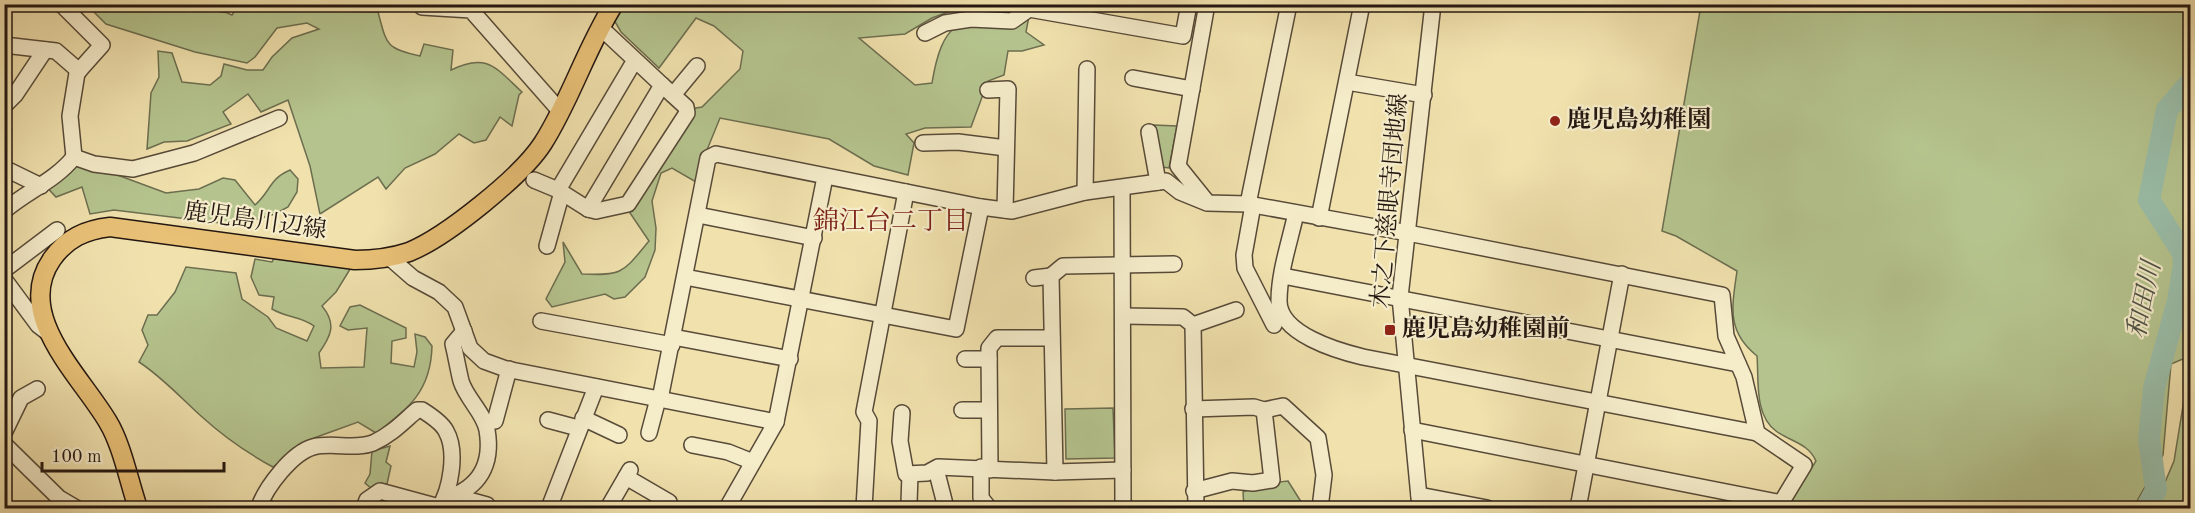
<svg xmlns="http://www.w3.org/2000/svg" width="2195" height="513" font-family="'Old Standard TT','Noto Serif JP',serif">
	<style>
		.green { fill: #b5c48e; stroke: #6c6e50; stroke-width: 1.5 }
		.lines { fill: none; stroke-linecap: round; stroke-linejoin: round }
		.river { stroke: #9abea9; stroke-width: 22 }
		.minor-casing { stroke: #574a38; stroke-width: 18 }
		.major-casing { stroke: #241711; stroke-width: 21 }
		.minor { stroke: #f5ecca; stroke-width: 15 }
		.major { stroke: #e8c076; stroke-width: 18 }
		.poi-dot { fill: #8f2418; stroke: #f5ecca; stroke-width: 2 }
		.labels { text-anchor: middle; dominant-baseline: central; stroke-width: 4.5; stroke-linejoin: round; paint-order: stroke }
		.poi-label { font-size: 24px; font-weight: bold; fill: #241711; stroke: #f5ecca; text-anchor: start }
		.street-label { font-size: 24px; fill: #241711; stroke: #f5ecca }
		.neighbourhood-label { font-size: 26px; fill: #7a1f14; stroke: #f5ecca }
		.water-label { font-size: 26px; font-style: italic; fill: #4d5146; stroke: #f5ecca }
	</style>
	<rect width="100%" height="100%" fill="#f0e1ad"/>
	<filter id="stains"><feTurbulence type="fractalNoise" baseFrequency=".00333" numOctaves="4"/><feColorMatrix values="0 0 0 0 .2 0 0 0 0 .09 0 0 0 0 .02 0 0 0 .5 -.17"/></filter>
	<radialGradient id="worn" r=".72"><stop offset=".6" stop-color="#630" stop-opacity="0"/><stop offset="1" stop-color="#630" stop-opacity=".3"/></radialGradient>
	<g class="green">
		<path d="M87,5H209L232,15L239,5H342V11L378,12C387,45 385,48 420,56L424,44L453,50L451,70C487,52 496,68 522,92L519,95L512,126L500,117L486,140L474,143L459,134L435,154L405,168L386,189L378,177L320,214L310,166L288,100L261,112L248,94L223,112L231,124L187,141L164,142L147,149L151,93L159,77L158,51L172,53L182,82L210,85L221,76L224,64L247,70H263L272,57L292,38L319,29L307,23L277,28L255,57L247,63L195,52L106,24Z"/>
		<path d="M623,5H967L932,18L905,34L859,38L915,85L932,83C944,10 966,20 1030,11L1026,32L1044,45L1022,51H1008L1004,75L988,81L971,127L925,128L906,134L914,143L908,175L874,166L829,139L720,118L700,167L703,186L672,168L661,173L652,201L656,228L655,250L645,277L625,297L614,299L605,294L552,307L546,299L565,262L563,242L582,274C624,276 623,272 649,241L628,210L690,109L702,107L740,69L743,51L714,26L696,18L659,68L621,32L614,20Z"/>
		<path d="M1701,5H2190V356L2171,364L2163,455L2133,508H1787L1816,461C1808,443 1791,442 1776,431C1754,415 1759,380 1757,356C1726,331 1732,307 1737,271L1676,236L1662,231Z"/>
		<polygon points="1153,125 1177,126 1169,168 1162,167"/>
		<path d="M68,164L104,170L166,193L199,189L223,178L235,180L255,205C271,191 269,179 290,170L298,179L297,192L288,207L275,214L237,225L114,210L90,214L82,187L56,197L42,182Z"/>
		<path d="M275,256L352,266L336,292L322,306C337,324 331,336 319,353L321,368L364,367L367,328L348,330L340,326L350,307L360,305L406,328V338L392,341L391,363L414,367L417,352L415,334L425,337L432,346C431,390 410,408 376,433L358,422L314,438L273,467C247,453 223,436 201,416C181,398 162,377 139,362L148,345L142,330L148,315H157L175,292L186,267L236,273L242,299L268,317L276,328L307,341L314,326C300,316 287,318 272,309L274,297L259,295L251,277L255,259L272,262Z"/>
		<polygon points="2190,363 2190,508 2154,508 2174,461"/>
		<polygon points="1113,408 1115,458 1066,459 1065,409"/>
		<polygon points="390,446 386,462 391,466 387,484 372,489 365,483 370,474 372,451"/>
		<polygon points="1288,481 1305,508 1244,508 1243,492 1261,484"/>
	</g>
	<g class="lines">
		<polyline class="river" points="2147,508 2156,490 2149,439 2154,388 2178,301 2184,264 2183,253 2149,200 2167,110 2190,83"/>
		<defs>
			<g id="minor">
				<polyline points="61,4 102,45 77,73 70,116 74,157"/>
				<polyline points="223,4 224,4"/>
				<polyline points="1030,4 1029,9 1183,36 1189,4"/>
				<polyline points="422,7 471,10 560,111"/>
				<polyline points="601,28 662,85 588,209 558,190 635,60"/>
				<polyline points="925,33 945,23 971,19 1012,21 1029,9"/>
				<polyline points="4,45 56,51 79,71"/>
				<polyline points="1133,78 1192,89"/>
				<polyline points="1347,82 1424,95"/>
				<polyline points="988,90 1008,89 1005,210"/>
				<polyline points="673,95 697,66"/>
				<polyline points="4,106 15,95 45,50"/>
				<polyline points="1149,132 1158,182"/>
				<polyline points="923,143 958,142 1006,148"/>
				<polyline points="4,168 41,186"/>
				<polyline points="534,180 558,190"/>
				<polyline points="1122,188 1123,508"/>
				<polyline points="1085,192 1087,69"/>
				<polyline points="1207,202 1178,166 1207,4"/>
				<polyline points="1248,204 1289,4"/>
				<polyline points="1253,205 1244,255 1245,268 1274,325"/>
				<polyline points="588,209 596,211 628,204 687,113 686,107 662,85"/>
				<path d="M4,211C27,191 55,181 74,157L94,164L133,169L194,153L279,118"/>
				<path d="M1296,213C1290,241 1279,272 1279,301C1279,334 1338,351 1363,357L1757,433"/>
				<polyline points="698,215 814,238"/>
				<polyline points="1319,218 1362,4"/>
				<polyline points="547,246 562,192"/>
				<polyline points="389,257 413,278 439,292 455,307 470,348 484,361 506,369 776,422"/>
				<polyline points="4,270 57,230"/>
				<polyline points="1283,276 1738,364"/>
				<polyline points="685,277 956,329 981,207"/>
				<polyline points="1034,278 1051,276"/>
				<polyline points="4,279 38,325 51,335"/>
				<polyline points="1123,316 1183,317 1193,325 1196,508"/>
				<polyline points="541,321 672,345"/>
				<polyline points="1193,325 1236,310"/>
				<polyline points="673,337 790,359"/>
				<polyline points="965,359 989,359"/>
				<polyline points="660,399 708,158 716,154 981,207 1012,211 1085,192 1166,181 1180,192 1207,203 1248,204 1408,233 1722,295 1726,336 1744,377 1757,433 1804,465 1778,508"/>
				<polyline points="1193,409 1254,407 1264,410 1283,406 1318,438 1324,475 1320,508"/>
				<polyline points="962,410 989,410"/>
				<polyline points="902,413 900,441 906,474 927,473 938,467 1055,472 1123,470"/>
				<polyline points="583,418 619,435"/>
				<polyline points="548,420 578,428"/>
				<polyline points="495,421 509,369"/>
				<polyline points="1412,430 1782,503"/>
				<polyline points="4,433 21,398 37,389"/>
				<polyline points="649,433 658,399"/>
				<polyline points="4,444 59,498 76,508"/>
				<polyline points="692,445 728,452 753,462"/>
				<polyline points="981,467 981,498 989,508"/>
				<polyline points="936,469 946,508"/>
				<polyline points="990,470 989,348 997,338 1052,338"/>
				<polyline points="1055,472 1051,276 1063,266 1174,264"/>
				<polyline points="626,477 669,502"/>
				<polyline points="1194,491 1232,481 1253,483 1272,480 1264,410"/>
				<polyline points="1419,495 1487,508"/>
				<polyline points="454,496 487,505 486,508"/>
				<path d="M447,498C479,488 493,465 487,430C484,413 466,398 461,381C458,369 456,356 453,344L464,331"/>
				<polyline points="909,503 910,474"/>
				<path d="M268,508L259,507C266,487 292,453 313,447C332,442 355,450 373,443C391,435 403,422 417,410H422C430,415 442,423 446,431C458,452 450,491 439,508"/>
				<polyline points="364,508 367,500 380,491 439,507"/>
				<polyline points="549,508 596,387"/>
				<polyline points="608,508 630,470"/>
				<polyline points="727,508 776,422 825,177"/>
				<polyline points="864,508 869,421 864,412 906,192"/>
				<polyline points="1420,508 1400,297 1433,4"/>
				<polyline points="1578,508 1622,274"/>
			</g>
			<path id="major" d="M138,508C129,482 122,445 108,422C81,376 13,315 52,259C67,238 85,230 110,227L355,260C374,260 391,258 409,252C446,237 522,176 543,143C571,99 586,48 614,4"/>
		</defs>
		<use href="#minor" class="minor-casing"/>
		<use href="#major" class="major-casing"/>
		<use href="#minor" class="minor"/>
		<use href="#major" class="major"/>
	</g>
	<g class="poi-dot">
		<circle cx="1555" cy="121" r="6"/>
		<rect x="1384" y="324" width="12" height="12" rx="3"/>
	</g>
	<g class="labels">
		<g class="poi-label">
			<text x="1567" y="121">鹿児島幼稚園</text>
			<text x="1402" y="330">鹿児島幼稚園前</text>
		</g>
		<g class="street-label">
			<text transform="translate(1391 201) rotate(-85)">木之下慈眼寺団地線</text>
			<text transform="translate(255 222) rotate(8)">鹿児島川辺線</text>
		</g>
		<g class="neighbourhood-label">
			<text x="891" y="222">錦江台二丁目</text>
		</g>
		<g class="water-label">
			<text transform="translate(2145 300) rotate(-78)">和田川</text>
		</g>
	</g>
	<rect width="2195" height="513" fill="none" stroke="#f0e1ad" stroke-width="24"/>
	<rect x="6" y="6" width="2183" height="501" fill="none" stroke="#241711" stroke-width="3"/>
	<rect x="12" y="12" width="2171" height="489" fill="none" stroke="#241711" stroke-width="1.5"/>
	<path d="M42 462v9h182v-9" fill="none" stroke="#241711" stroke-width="3"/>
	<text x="51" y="462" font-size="18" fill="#241711" stroke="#f5ecca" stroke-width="4.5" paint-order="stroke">100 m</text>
	<rect width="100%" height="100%" filter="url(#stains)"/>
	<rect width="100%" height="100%" fill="url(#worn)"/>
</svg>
